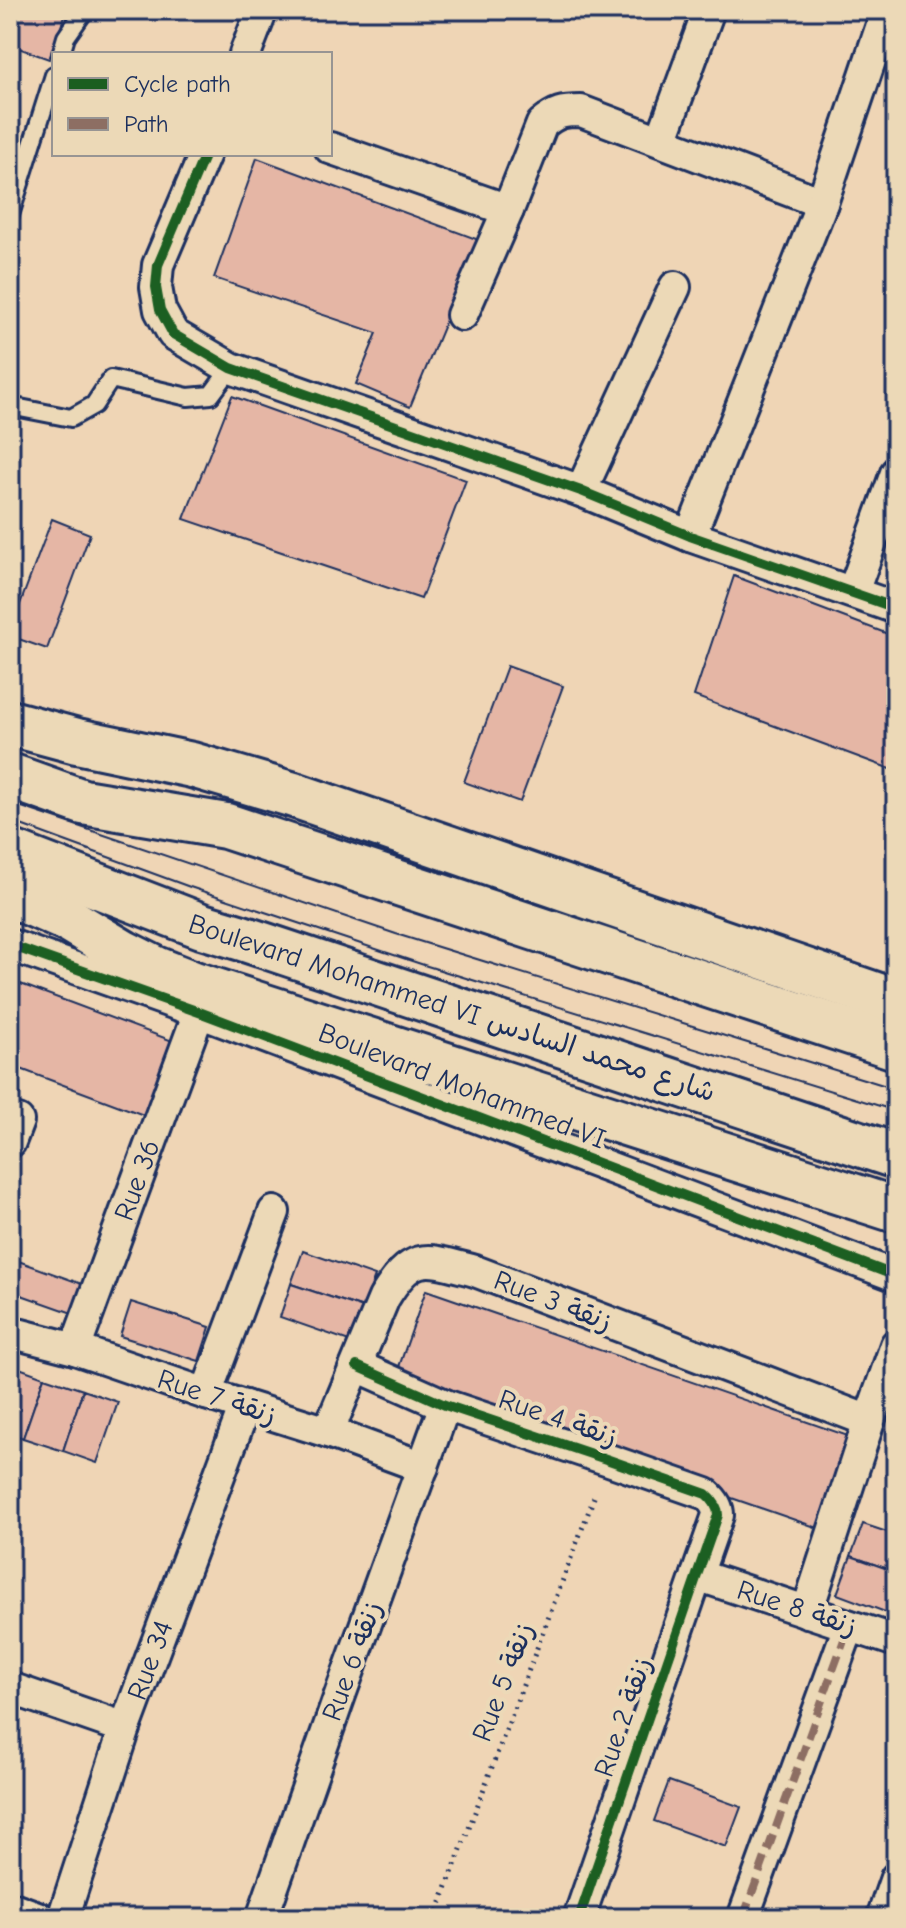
<svg xmlns="http://www.w3.org/2000/svg" width="906" height="1928" font-family="'Comic Neue','Playpen Sans Arabic',sans-serif">
	<style>
		.building { fill: #e5b6a5; stroke: #1b2f5e; stroke-width: 2 }
		.lines { fill: none; stroke-linecap: round; stroke-linejoin: round }
		.lane-casing { stroke: #1b2f5e; stroke-width: 22 }
		.street-casing { stroke: #1b2f5e; stroke-width: 36 }
		.primary-casing { stroke: #1b2f5e; stroke-width: 50 }
		.highway-casing { stroke: #1b2f5e; stroke-width: 50 }
		.path { stroke: #1b2f5e; stroke-width: 5; stroke-dasharray: 2 6; stroke-linecap: butt }
		.lane { stroke: #ecd9b7; stroke-width: 16 }
		.street { stroke: #ecd9b7; stroke-width: 30 }
		.primary { stroke: #ecd9b7; stroke-width: 44 }
		.highway { stroke: #ecd9b7; stroke-width: 44 }
		.tram { stroke: #1b2f5e; stroke-width: 2 }
		.quiet { stroke: #8d6e63; stroke-width: 8; stroke-dasharray: 16 8; stroke-linecap: butt }
		.cycleway-casing { stroke: #ecd9b7; stroke-width: 15 }
		.cycleway { stroke: #1b5e20; stroke-width: 10 }
		.labels { text-anchor: middle; dominant-baseline: central; stroke-width: 8; stroke-linejoin: round; paint-order: stroke }
		.street-label { font-size: 28px; fill: #1b2f5e; stroke: #ecd9b7 }
	</style>
	<rect width="100%" height="100%" fill="#efd5b5"/>
	<filter id="ink" filterUnits="userSpaceOnUse"><feTurbulence type="fractalNoise" baseFrequency=".0125" numOctaves="2"/><feDisplacementMap in="SourceGraphic" scale="16" xChannelSelector="R" yChannelSelector="G"/><feConvolveMatrix kernelMatrix="1 2 1 2 8 2 1 2 1" color-interpolation-filters="sRGB"/></filter>
	<g filter="url(#ink)">
		<g class="building">
			<polygon points="10,10 67,10 49,59 10,45"/>
			<polygon points="257,158 479,240 410,407 356,384 377,333 214,278"/>
			<polygon points="232,396 466,480 421,599 184,519"/>
			<polygon points="52,519 90,534 47,649 10,636 10,631"/>
			<polygon points="734,576 896,637 896,771 694,696"/>
			<polygon points="507,666 563,686 520,802 464,782"/>
			<polygon points="10,980 186,1046 157,1120 10,1065"/>
			<polygon points="303,1251 375,1276 363,1308 291,1284"/>
			<polygon points="10,1258 85,1285 75,1314 10,1291"/>
			<polygon points="291,1284 363,1308 352,1342 280,1317"/>
			<polygon points="426,1290 854,1438 821,1529 394,1381"/>
			<polygon points="131,1302 210,1327 199,1361 120,1336"/>
			<polygon points="11,1365 44,1377 23,1438 10,1433"/>
			<polygon points="44,1377 83,1390 63,1451 23,1438"/>
			<polygon points="83,1390 118,1402 97,1463 63,1451"/>
			<polygon points="863,1524 896,1535 896,1572 851,1556"/>
			<polygon points="851,1556 896,1572 896,1616 837,1594"/>
			<polygon points="669,1781 741,1807 726,1847 654,1821"/>
		</g>
		<g class="lines">
			<defs>
				<g id="lane">
					<polyline points="61,54 66,37 85,10"/>
					<polyline points="10,215 54,75"/>
					<polyline points="10,406 71,418 94,405 111,379 188,397 211,395 231,368"/>
				</g>
				<g id="street">
					<polyline points="245,54 262,10"/>
					<polyline points="661,141 709,10"/>
					<polyline points="330,148 508,210"/>
					<polyline points="205,154 158,265 156,287 160,310 173,334 231,368 581,491 690,536 896,608"/>
					<path d="M462,315L508,210L542,124C557,112 562,111 581,111L822,203"/>
					<polyline points="581,491 675,287"/>
					<polyline points="690,536 822,203 887,10"/>
					<polyline points="853,592 896,473"/>
					<polyline points="10,945 199,1012 896,1276"/>
					<polyline points="10,1142 18,1121"/>
					<polyline points="10,1332 75,1349 206,1394 328,1432 423,1467"/>
					<path id="s1" d="M75,1349L199,1012"/>
					<path d="M357,1366L445,1405L609,1460L706,1494C713,1500 718,1506 718,1515L697,1575L579,1918"/>
					<polyline points="206,1394 274,1212"/>
					<path d="M328,1432L384,1298C413,1250 426,1258 475,1271L869,1421"/>
					<polyline points="697,1575 896,1641"/>
					<polyline points="807,1612 869,1421 896,1345"/>
					<polyline points="10,1688 125,1728"/>
					<polyline points="10,1907 40,1918"/>
					<path id="s2" d="M63,1918L125,1728L245,1406"/>
					<polyline points="262,1918 340,1695 445,1405"/>
					<polyline points="743,1918 849,1626"/>
					<polyline points="882,1918 896,1878"/>
				</g>
				<g id="primary">
					<polyline points="10,723 77,741 192,765 294,795 896,1002"/>
					<polyline points="10,894 69,920 124,953 156,969 194,984 896,1210"/>
				</g>
				<g id="highway">
					<polyline points="10,776 83,802 226,826 896,1047"/>
					<polyline points="10,852 202,926 242,938 896,1156"/>
				</g>
			</defs>
			<use href="#lane" class="lane-casing"/>
			<use href="#street" class="street-casing"/>
			<use href="#primary" class="primary-casing"/>
			<use href="#highway" class="highway-casing"/>
			<polyline class="path" points="435,1918 596,1492"/>
			<use href="#lane" class="lane"/>
			<use href="#street" class="street"/>
			<use href="#primary" class="primary"/>
			<use href="#highway" class="highway"/>
			<g class="tram">
				<polyline points="10,803 396,934 896,1089"/>
				<polyline points="10,821 190,887 424,965 896,1111"/>
			</g>
			<polyline class="quiet" points="743,1918 849,1626"/>
			<defs>
				<g id="cycleway">
					<polyline points="205,154 158,265 156,287 160,310 173,334 231,368 581,491 690,536 896,608"/>
					<polyline points="10,945 199,1012 896,1276"/>
					<path d="M357,1366L445,1405L609,1460L706,1494C713,1500 718,1506 718,1515L697,1575L579,1918"/>
				</g>
			</defs>
			<use href="#cycleway" class="cycleway-casing"/>
			<use href="#cycleway" class="cycleway"/>
		</g>
	</g>
	<g class="labels">
		<g class="street-label">
			<text transform="translate(452 1008) rotate(18)">Boulevard Mohammed VI شارع محمد السادس</text>
			<text transform="translate(462 1086) rotate(21)">Boulevard Mohammed VI</text>
			<text stroke="none"><textPath href="#s1" startOffset="180">Rue 36</textPath></text>
			<text transform="translate(553 1301) rotate(21)">Rue 3 زنقة</text>
			<text transform="translate(217 1397) rotate(18)">Rue 7 زنقة</text>
			<text transform="translate(558 1418) rotate(19)">Rue 4 زنقة</text>
			<text transform="translate(797 1608) rotate(18)">Rue 8 زنقة</text>
			<text stroke="none"><textPath href="#s2" startOffset="272">Rue 34</textPath></text>
			<text transform="translate(352 1661) rotate(-70)">Rue 6 زنقة</text>
			<text transform="translate(503 1682) rotate(-69)">Rue 5 زنقة</text>
			<text transform="translate(623 1717) rotate(-71)">Rue 2 زنقة</text>
		</g>
	</g>
	<rect width="906" height="1928" fill="none" stroke="#ecd9b7" stroke-width="40"/>
	<rect x="20" y="20" width="866" height="1888" fill="none" stroke="#1b2f5e" stroke-width="3" filter="url(#ink)"/>
	<rect x="52" y="52" width="280" height="104" fill="#ecd9b7" stroke="#989593" stroke-width="2"/>
	<rect x="68" y="78" width="40" height="12" fill="#1b5e20" stroke="#989593" stroke-width="2"/>
	<text x="124" y="92" font-size="24" fill="#1b2f5e">Cycle path</text>
	<rect x="68" y="118" width="40" height="12" fill="#8d6e63" stroke="#989593" stroke-width="2"/>
	<text x="124" y="132" font-size="24" fill="#1b2f5e">Path</text>
</svg>
